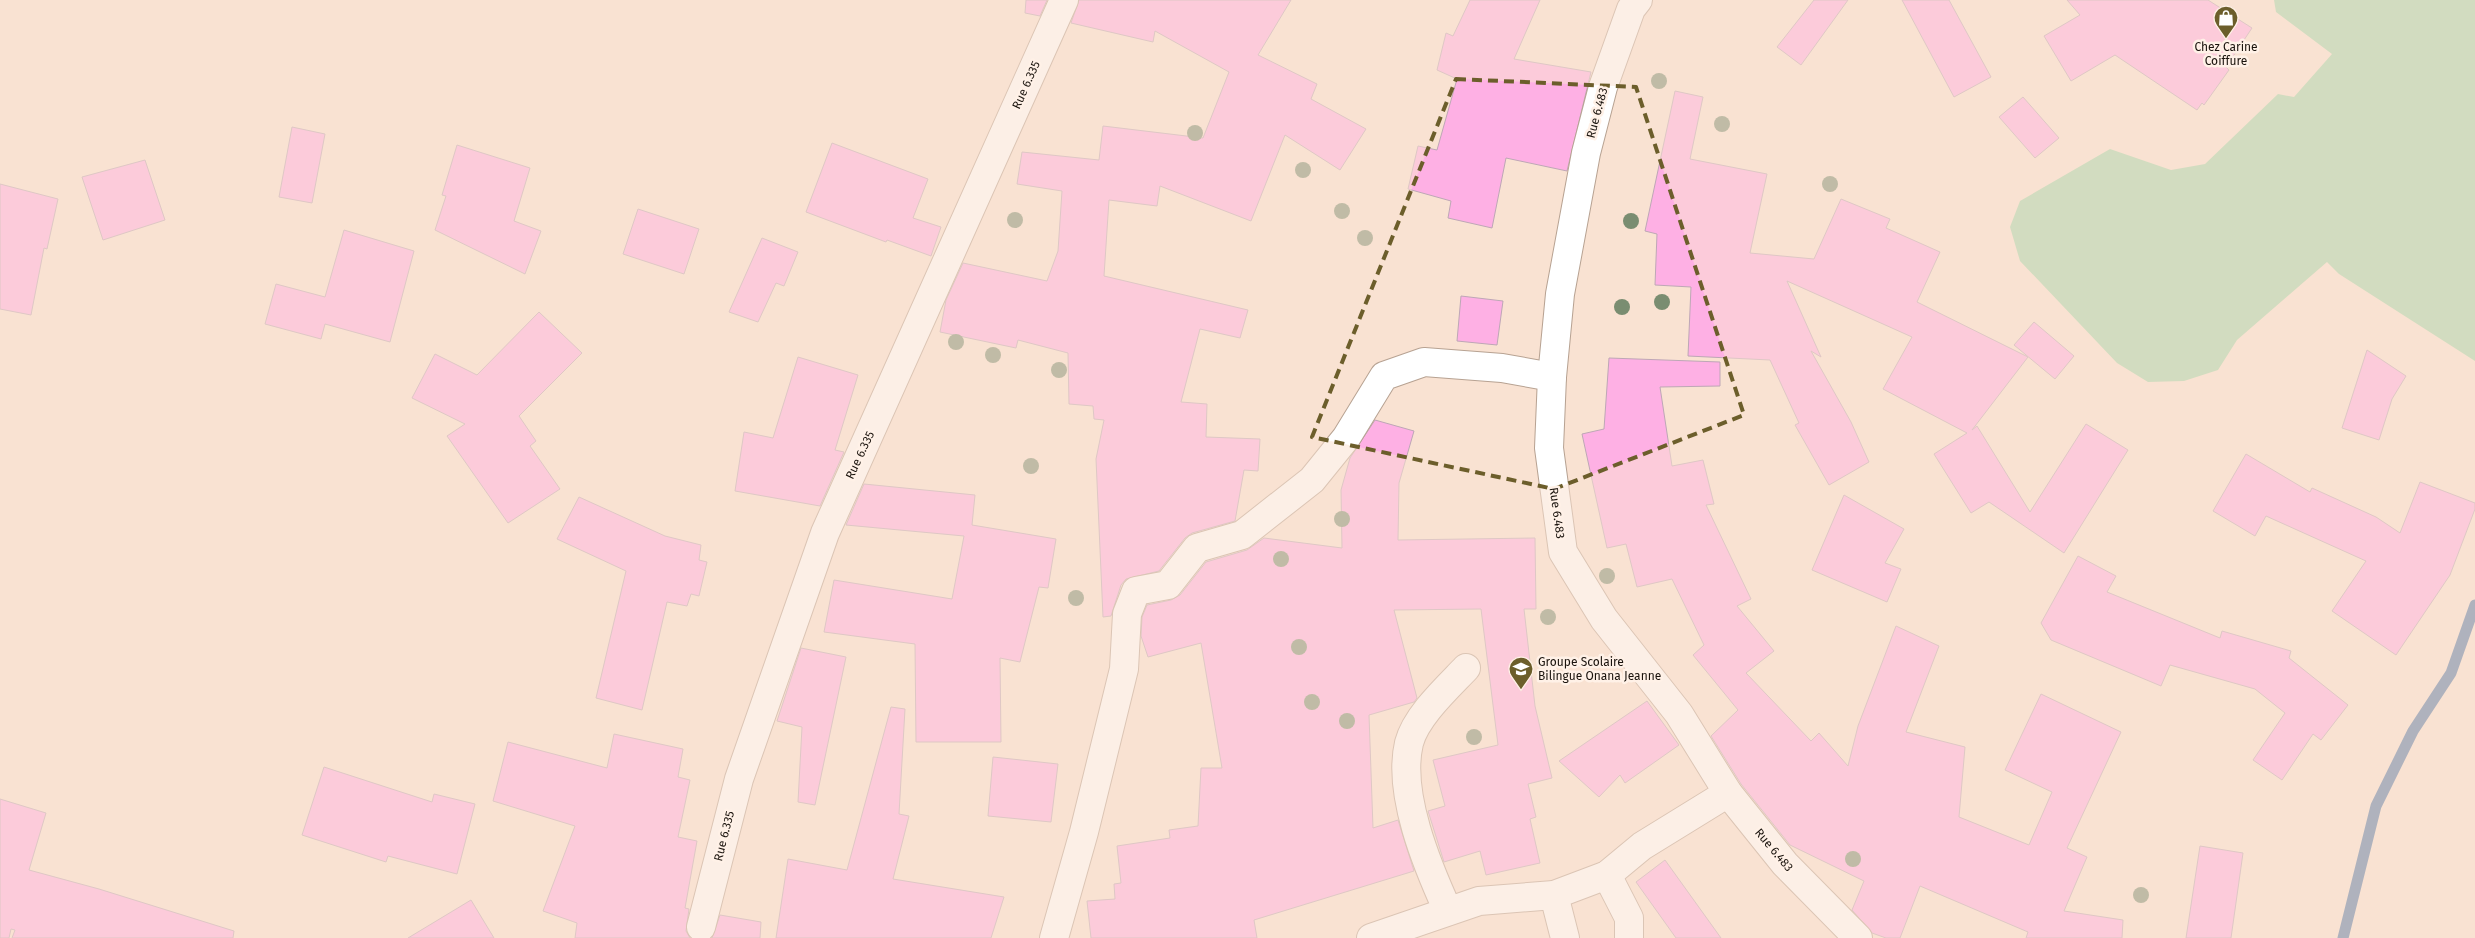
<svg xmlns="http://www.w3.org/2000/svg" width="2475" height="938" font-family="'Fira Sans',sans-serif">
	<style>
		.green { fill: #a3d6ab }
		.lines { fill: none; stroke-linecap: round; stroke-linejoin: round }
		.stream { stroke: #5578a4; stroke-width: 11 }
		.building { fill: #feb0e4; stroke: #bea7b6 }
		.minor-casing { stroke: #b7a292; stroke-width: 30 }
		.minor { stroke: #fff; stroke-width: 28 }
		.tree { fill: #7a8d71 }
		.marked { fill: none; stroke: #6c5e2b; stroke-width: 4; stroke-dasharray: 10 6; stroke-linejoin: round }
		.labels { text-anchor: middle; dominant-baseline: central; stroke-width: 5; stroke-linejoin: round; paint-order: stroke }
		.poi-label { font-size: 12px; fill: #1a130d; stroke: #fff1e7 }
		.street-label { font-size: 12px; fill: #1a130d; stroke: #fff1e7 }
	</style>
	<rect width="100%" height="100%" fill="#f9e2d2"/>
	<polygon class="green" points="2274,0 2475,0 2475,361 2339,274 2327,262 2237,340 2218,370 2184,381 2148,382 2117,363 2020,261 2010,227 2020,201 2110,149 2171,170 2205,164 2278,94 2294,97 2332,54 2276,12"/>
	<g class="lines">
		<polyline class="stream" points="2343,938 2376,806 2413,731 2451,673 2475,605"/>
	</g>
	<g class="building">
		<polygon points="1026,0 1047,0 1040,16 1025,13"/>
		<polygon points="1079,0 1291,0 1258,55 1317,84 1311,99 1366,129 1340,170 1285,135 1251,221 1160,186 1157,206 1109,200 1104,276 1248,310 1240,338 1200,329 1181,402 1207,404 1206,437 1260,439 1258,471 1244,470 1235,521 1192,533 1185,538 1159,571 1126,579 1121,585 1111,616 1103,617 1096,459 1104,420 1094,419 1093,406 1069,404 1068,353 1018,340 1016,348 940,332 946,300 963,263 1047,281 1058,251 1062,191 1017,184 1022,152 1099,160 1103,126 1203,138 1229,72 1155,31 1153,42 1071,23"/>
		<polygon points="1470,0 1540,0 1514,59 1591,72 1567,171 1506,158 1492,228 1448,218 1451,201 1408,189 1418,146 1437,150 1457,79 1437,70 1446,33 1453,36"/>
		<polygon points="1814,0 1848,0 1801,65 1777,47"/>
		<polygon points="1902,0 1949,0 1991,77 1954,97"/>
		<polygon points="2067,0 2208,0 2252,28 2226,67 2229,70 2204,105 2202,103 2197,110 2115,55 2071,81 2044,36 2080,15"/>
		<polygon points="1675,91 1703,97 1690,159 1767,174 1750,253 1814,259 1841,199 1890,219 1886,228 1940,252 1917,302 2028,357 1972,430 1977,426 2030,512 2086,424 2128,450 2064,553 1989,502 1971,513 1934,454 1967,433 1883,389 1912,337 1787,281 1821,357 1811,351 1851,422 1869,462 1829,485 1795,425 1799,423 1770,360 1688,356 1691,287 1655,285 1657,234 1645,231"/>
		<polygon points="2023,97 2059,138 2035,158 1999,117"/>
		<polygon points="292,127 325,134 312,203 279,197"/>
		<polygon points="832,143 928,179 913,218 941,227 931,256 887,240 886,242 806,212"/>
		<polygon points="457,145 530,168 514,221 541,231 525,274 435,230 446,196 442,195"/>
		<polygon points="145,160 165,220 103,240 82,177"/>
		<polygon points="0,184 58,199 47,249 44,248 31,315 0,309"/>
		<polygon points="638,209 699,229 684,274 623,254"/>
		<polygon points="344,230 414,251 390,342 325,324 321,339 265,324 276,284 325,297"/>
		<polygon points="762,238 798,252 784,286 776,283 758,322 729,312"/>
		<polygon points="1461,296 1503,301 1497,345 1457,341"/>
		<polygon points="539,312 582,353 519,416 536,441 530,446 560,489 508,523 447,436 465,424 412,398 435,354 477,375"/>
		<polygon points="2034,322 2074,356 2055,379 2014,345"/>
		<polygon points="2367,350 2406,376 2392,399 2379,440 2342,428"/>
		<polygon points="798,357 858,375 835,450 844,452 820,506 735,491 744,432 773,438"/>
		<polygon points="1609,358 1720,362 1720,386 1660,387 1672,466 1703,460 1714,504 1706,505 1751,599 1737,606 1774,651 1746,673 1811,741 1819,733 1848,766 1858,726 1896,626 1939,646 1906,732 1965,747 1959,817 2029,845 2052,792 2005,770 2041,694 2121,732 2067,848 2087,857 2064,911 2123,920 2122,938 2026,938 2028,932 1920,886 1900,938 1886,938 1872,933 1852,910 1864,881 1790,845 1741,784 1711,736 1738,710 1693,655 1704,645 1672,579 1637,587 1626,544 1607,548 1582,434 1604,429"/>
		<polygon points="1375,420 1414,431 1399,483 1398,540 1535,538 1536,609 1524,609 1535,706 1552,778 1528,784 1536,817 1530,819 1540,863 1486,875 1480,851 1444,862 1428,811 1445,806 1433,760 1498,745 1481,609 1394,610 1417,698 1414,702 1369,715 1373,828 1398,820 1414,871 1254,920 1257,938 1091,938 1087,901 1115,899 1114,884 1121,883 1117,846 1170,838 1169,830 1198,826 1201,768 1222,768 1201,643 1148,657 1141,636 1142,617 1147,605 1171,600 1180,595 1206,562 1247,550 1264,538 1342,548 1341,490 1350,458"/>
		<polygon points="2246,454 2310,492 2312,488 2376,517 2400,533 2420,482 2475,503 2475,509 2450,575 2396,655 2332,611 2366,561 2266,516 2255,536 2213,511"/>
		<polygon points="864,484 975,495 972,525 1056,539 1048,588 1039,587 1020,662 1000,658 1001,742 916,742 915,644 824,632 834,580 952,599 964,536 846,525"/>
		<polygon points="1844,495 1904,529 1885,563 1901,569 1887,602 1812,570"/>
		<polygon points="579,497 665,536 701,545 699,560 707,562 699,596 691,594 687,606 667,602 642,710 596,698 626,571 557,539"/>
		<polygon points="2078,556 2116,576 2107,592 2220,638 2222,631 2291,651 2289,658 2348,705 2321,740 2313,734 2282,780 2253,760 2285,713 2255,689 2170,665 2161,686 2051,640 2041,623"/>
		<polygon points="801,648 846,657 815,805 798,802 802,727 777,721"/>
		<polygon points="1647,701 1679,745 1625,783 1620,775 1599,797 1559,761"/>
		<polygon points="891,707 905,709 899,814 909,816 893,879 1004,897 991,938 776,938 788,859 847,870"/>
		<polygon points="614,734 683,749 678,777 690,780 678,837 697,841 685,908 689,909 686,931 690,938 575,938 577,923 543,911 575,826 493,801 508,742 607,768"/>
		<polygon points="993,757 1058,764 1051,822 988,816"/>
		<polygon points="324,767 432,802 434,794 475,804 457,874 388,856 386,862 302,835"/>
		<polygon points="0,799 46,813 29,870 99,889 234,931 233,938 12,938 15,930 11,929 9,938 0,938"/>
		<polygon points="2200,846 2243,853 2231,938 2186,938"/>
		<polygon points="1665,860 1721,938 1676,938 1636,882"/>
		<polygon points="471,900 494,938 408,938"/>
		<polygon points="720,915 761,922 760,938 712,938"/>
	</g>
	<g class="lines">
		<defs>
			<g id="minor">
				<polyline points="1638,0 1631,9 1603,87 1586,153 1560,294 1552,377 1549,448 1563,552 1604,619 1679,714 1728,793 1785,864 1858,938"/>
				<polyline points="1607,875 1629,918 1629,938"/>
				<polyline points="1554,895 1565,938"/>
				<path d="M1448,911C1427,865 1397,793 1409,743C1416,716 1448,687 1466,668"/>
				<polyline points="701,927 739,779 825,533 1064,0"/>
				<polyline points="1054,938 1084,832 1124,669 1127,614 1136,591 1168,585 1197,548 1242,535 1312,480 1346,438 1384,376 1424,362 1502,368 1552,377"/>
				<polyline points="1371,938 1479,901 1554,895 1607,875 1642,846 1728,793"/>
			</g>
		</defs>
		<use href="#minor" class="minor-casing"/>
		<use href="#minor" class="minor"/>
	</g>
	<g class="tree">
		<circle cx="1659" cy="81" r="8"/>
		<circle cx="1722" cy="124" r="8"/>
		<circle cx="1195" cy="133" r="8"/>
		<circle cx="1303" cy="170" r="8"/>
		<circle cx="1830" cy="184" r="8"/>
		<circle cx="1342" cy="211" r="8"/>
		<circle cx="1015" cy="220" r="8"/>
		<circle cx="1631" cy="221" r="8"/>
		<circle cx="1365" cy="238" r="8"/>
		<circle cx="1662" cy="302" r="8"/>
		<circle cx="1622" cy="307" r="8"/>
		<circle cx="956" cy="342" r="8"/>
		<circle cx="993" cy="355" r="8"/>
		<circle cx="1059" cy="370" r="8"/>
		<circle cx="1031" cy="466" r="8"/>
		<circle cx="1342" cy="519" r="8"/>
		<circle cx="1281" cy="559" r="8"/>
		<circle cx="1607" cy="576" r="8"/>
		<circle cx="1076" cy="598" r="8"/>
		<circle cx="1548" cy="617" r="8"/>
		<circle cx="1299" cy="647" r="8"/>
		<circle cx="1312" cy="702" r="8"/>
		<circle cx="1347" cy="721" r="8"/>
		<circle cx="1474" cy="737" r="8"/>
		<circle cx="1853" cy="859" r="8"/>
		<circle cx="2141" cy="895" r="8"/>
	</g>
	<path d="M0 0H2475V938H0ZM1456,79L1636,87L1744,415L1554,489L1312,437Z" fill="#f9e2d2" fill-opacity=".55" fill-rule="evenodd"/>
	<path class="marked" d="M1456,79L1636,87L1744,415L1554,489L1312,437Z"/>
	<defs>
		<symbol id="shop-pin" viewBox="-11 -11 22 30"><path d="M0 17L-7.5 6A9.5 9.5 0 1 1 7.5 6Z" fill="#6c5e2b" stroke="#fff1e7"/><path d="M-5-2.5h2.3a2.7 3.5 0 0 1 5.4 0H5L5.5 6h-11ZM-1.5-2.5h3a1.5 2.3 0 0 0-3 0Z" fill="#fff"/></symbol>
		<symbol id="school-pin" viewBox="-11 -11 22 30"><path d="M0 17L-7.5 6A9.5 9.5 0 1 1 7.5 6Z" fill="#6c5e2b" stroke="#fff1e7"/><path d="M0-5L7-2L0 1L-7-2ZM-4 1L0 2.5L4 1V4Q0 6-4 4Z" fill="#fff"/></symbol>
	</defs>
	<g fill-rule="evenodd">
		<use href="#shop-pin" x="2212" y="4" width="28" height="38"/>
		<use href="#school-pin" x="1507" y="655" width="28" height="38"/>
	</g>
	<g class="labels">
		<g class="poi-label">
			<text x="2226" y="47">Chez Carine<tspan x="2226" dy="14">Coiffure</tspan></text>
			<text x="1538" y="662" text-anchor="start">Groupe Scolaire<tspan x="1538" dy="14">Bilingue Onana Jeanne</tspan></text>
		</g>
		<g class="street-label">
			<text transform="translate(1026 85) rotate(-66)">Rue 6.335</text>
			<text transform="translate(1597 113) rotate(-75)">Rue 6.483</text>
			<text transform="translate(860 455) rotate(-65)">Rue 6.335</text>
			<text transform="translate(1557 513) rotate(82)">Rue 6.483</text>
			<text transform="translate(724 836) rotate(-76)">Rue 6.335</text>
			<text transform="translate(1774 850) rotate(50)">Rue 6.483</text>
		</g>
	</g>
</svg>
